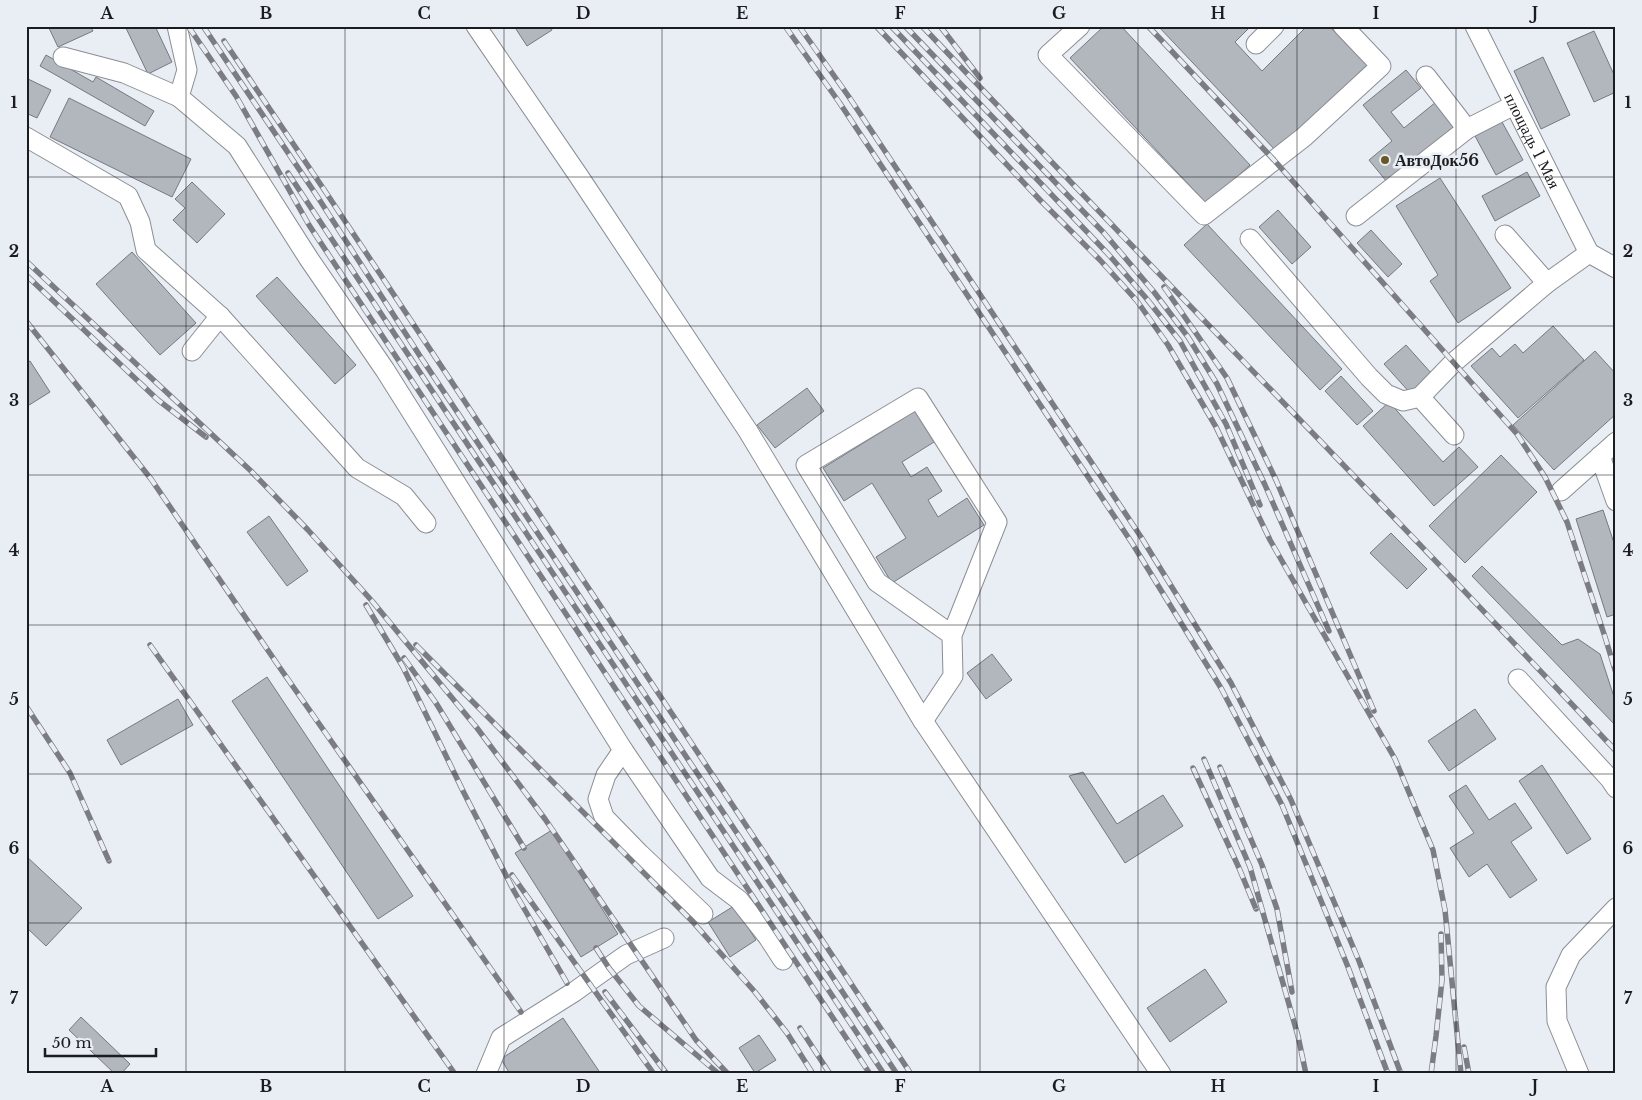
<svg xmlns="http://www.w3.org/2000/svg" width="1642" height="1100" font-family="'Libre Baskerville',serif">
	<style>
		.building { fill: #b2b6bd; stroke: #767a80 }
		.lines { fill: none; stroke-linecap: round; stroke-linejoin: round }
		.minor-casing { stroke: #8b8e95; stroke-width: 21 }
		.minor { stroke: #fff; stroke-width: 19 }
		.rail-casing { stroke: #7b7d82; stroke-width: 5.5 }
		.rail { stroke: #e9edf4; stroke-width: 4; stroke-dasharray: 11; stroke-linecap: butt }
		.grid { fill: none; stroke: #1b1c1f; stroke-width: 1; stroke-opacity: 0.55 }
		.poi-dot { fill: #685826; stroke: #e9edf4; stroke-width: 2 }
		.labels { text-anchor: middle; dominant-baseline: central; stroke-width: 5; stroke-linejoin: round; paint-order: stroke }
		.street-label { font-size: 16px; fill: #1b1c1f; stroke: #e9edf4 }
		.poi-label { font-size: 16px; font-weight: bold; fill: #1b1c1f; stroke: #e9edf4; text-anchor: start }
		.neatline { fill: none; stroke: #1b1c1f; stroke-width: 2 }
		.grid-label { font-size: 16px; text-anchor: middle; font-weight: bold; fill: #1b1c1f }
	</style>
	<rect width="100%" height="100%" fill="#e9edf4"/>
	<g class="building">
		<polygon points="48,26 90,26 93,31 58,47"/>
		<polygon points="125,26 155,26 172,62 148,74"/>
		<polygon points="514,26 550,26 552,30 527,46"/>
		<polygon points="1104,26 1121,26 1250,165 1207,204 1070,58"/>
		<polygon points="1158,26 1251,26 1235,42 1262,71 1307,26 1329,26 1367,65 1277,152"/>
		<polygon points="1594,31 1616,79 1616,92 1594,102 1567,43"/>
		<polygon points="46,55 93,82 96,77 154,111 145,126 40,66"/>
		<polygon points="1543,57 1570,115 1541,129 1514,71"/>
		<polygon points="1406,70 1421,88 1391,112 1404,128 1436,102 1456,125 1387,182 1369,160 1392,141 1363,105"/>
		<polygon points="26,78 51,90 37,118 26,113"/>
		<polygon points="69,98 191,159 172,197 50,137"/>
		<polygon points="1502,122 1523,160 1496,175 1475,136"/>
		<polygon points="1527,172 1540,196 1495,221 1482,196"/>
		<polygon points="1440,178 1511,288 1458,323 1430,281 1438,275 1396,206"/>
		<polygon points="192,182 225,214 197,243 173,220 185,208 175,199"/>
		<polygon points="1278,210 1311,247 1292,264 1259,227"/>
		<polygon points="1207,224 1342,369 1320,390 1184,245"/>
		<polygon points="1371,230 1402,264 1388,277 1357,243"/>
		<polygon points="132,252 196,323 160,355 96,284"/>
		<polygon points="277,277 356,365 335,384 256,296"/>
		<polygon points="1553,326 1584,360 1518,418 1471,366 1492,348 1500,357 1515,344 1523,353"/>
		<polygon points="1406,345 1432,374 1411,394 1384,364"/>
		<polygon points="1595,351 1616,374 1616,414 1554,470 1513,425"/>
		<polygon points="30,361 50,392 26,407 26,363"/>
		<polygon points="1341,376 1373,411 1357,425 1325,391"/>
		<polygon points="807,388 824,411 775,448 757,425"/>
		<polygon points="1389,402 1443,462 1459,447 1478,467 1434,506 1363,426"/>
		<polygon points="915,411 934,442 902,462 911,477 927,467 942,491 928,500 938,517 967,498 984,525 892,583 876,557 906,538 872,483 844,501 823,468"/>
		<polygon points="1501,455 1537,492 1465,563 1429,526"/>
		<polygon points="1603,510 1616,549 1616,614 1607,617 1576,519"/>
		<polygon points="269,516 308,571 287,586 247,532"/>
		<polygon points="1391,533 1427,569 1407,589 1370,553"/>
		<polygon points="1482,566 1562,645 1578,639 1600,654 1616,703 1616,726 1472,576"/>
		<polygon points="992,654 1012,680 986,699 967,673"/>
		<polygon points="267,677 413,896 378,919 232,701"/>
		<polygon points="178,699 193,725 121,765 107,740"/>
		<polygon points="1475,709 1496,739 1449,771 1428,741"/>
		<polygon points="1542,765 1591,839 1567,854 1519,781"/>
		<polygon points="1083,772 1117,824 1163,795 1183,826 1125,863 1069,776"/>
		<polygon points="1466,785 1489,820 1515,803 1532,828 1511,842 1537,880 1510,898 1487,864 1469,877 1450,848 1474,833 1449,796"/>
		<polygon points="552,830 618,934 581,957 515,853"/>
		<polygon points="26,856 82,908 46,946 26,927"/>
		<polygon points="734,906 756,940 730,957 708,922"/>
		<polygon points="1205,969 1227,1002 1170,1042 1147,1008"/>
		<polygon points="81,1017 130,1064 121,1074 115,1074 69,1030"/>
		<polygon points="563,1018 601,1074 510,1074 501,1059"/>
		<polygon points="759,1035 776,1060 755,1073 739,1048"/>
	</g>
	<g class="lines">
		<defs>
			<g id="minor">
				<polyline points="177,26 187,70 179,97 237,146 309,259 385,370 436,451 623,750 710,878 739,900 768,937 783,960"/>
				<polyline points="476,26 578,175 748,431 923,721 1161,1074"/>
				<polyline points="1080,26 1048,55 1204,215 1304,137 1381,66 1343,26"/>
				<path id="s1" d="M1475,26L1589,253"/>
				<polyline points="1256,44 1274,26"/>
				<polyline points="63,57 124,73 179,97"/>
				<polyline points="1426,76 1467,129"/>
				<polyline points="26,137 128,196 140,222 146,250 220,316 357,468 404,496 426,523"/>
				<polyline points="1356,216 1467,129 1514,105"/>
				<polyline points="1505,235 1547,283"/>
				<polyline points="1250,239 1369,377 1386,394 1403,401 1420,397 1453,363 1547,283 1589,253"/>
				<polyline points="1589,253 1616,268"/>
				<polyline points="192,351 220,316"/>
				<polyline points="1420,397 1454,435"/>
				<polyline points="1600,456 1616,501"/>
				<polyline points="1561,491 1616,442"/>
				<polyline points="1518,679 1610,779 1616,788"/>
				<polyline points="923,721 953,676 952,635 997,522 918,398 806,465 877,582 952,635"/>
				<polyline points="623,750 606,775 598,799 604,817 640,854 703,914"/>
				<polyline points="486,1074 501,1038 574,992 626,955 664,938"/>
				<polyline points="1579,1074 1557,1021 1556,987 1571,955 1616,908"/>
			</g>
		</defs>
		<use href="#minor" class="minor-casing"/>
		<use href="#minor" class="minor"/>
		<defs>
			<g id="rail">
				<polyline points="188,26 236,96 309,225 870,1074"/>
				<polyline points="203,26 317,196 420,356 897,1074"/>
				<polyline points="785,26 839,102 1132,543 1221,688 1282,805 1348,967 1388,1074"/>
				<polyline points="799,26 849,97 1141,537 1231,683 1291,800 1359,961 1401,1074"/>
				<polyline points="876,26 1041,201 1100,260 1137,301 1168,345 1216,427 1270,540 1395,759 1433,850 1445,910 1461,1074"/>
				<polyline points="891,26 1109,255 1146,298 1180,341 1226,424 1260,505"/>
				<polyline points="905,26 1104,233 1154,292 1188,337 1217,384 1265,485 1329,631"/>
				<path d="M922,26C1152,269 1387,507 1616,751"/>
				<polyline points="940,26 980,78"/>
				<polyline points="1148,26 1274,160 1517,434 1545,477 1567,522 1605,637 1616,673"/>
				<polyline points="224,41 325,191 911,1074"/>
				<polyline points="288,173 884,1074"/>
				<polyline points="26,261 251,471 308,530 372,601 477,728 545,819 696,1040 728,1074"/>
				<polyline points="26,275 158,400 206,437"/>
				<polyline points="1164,287 1227,378 1276,480 1374,711"/>
				<polyline points="26,321 151,479 280,668 521,1012"/>
				<polyline points="366,605 403,667 463,791 514,891 567,983"/>
				<polyline points="150,645 455,1074"/>
				<polyline points="416,645 692,921 755,992 787,1033 813,1074"/>
				<polyline points="404,658 436,703 524,848"/>
				<polyline points="26,706 70,773 109,861"/>
				<polyline points="1204,759 1250,867 1298,1036 1306,1074"/>
				<polyline points="1220,767 1262,865 1277,909 1292,992"/>
				<polyline points="1193,768 1239,868 1256,909"/>
				<polyline points="512,875 654,1074"/>
				<polyline points="596,948 609,968 639,1006 719,1074"/>
				<polyline points="605,992 667,1074"/>
				<polyline points="800,1028 830,1074"/>
				<polyline points="1464,1047 1469,1074"/>
				<polyline points="1431,1074 1436,1036 1442,980 1441,934"/>
			</g>
		</defs>
		<use href="#rail" class="rail-casing"/>
		<use href="#rail" class="rail"/>
	</g>
	<path class="grid" d="M186,26V1074M345,26V1074M504,26V1074M662,26V1074M821,26V1074M980,26V1074M1138,26V1074M1297,26V1074M1456,26V1074M26,177H1616M26,326H1616M26,475H1616M26,625H1616M26,774H1616M26,923H1616"/>
	<circle class="poi-dot" cx="1385" cy="160" r="5"/>
	<g class="labels">
		<g class="street-label">
			<text stroke="none"><textPath href="#s1" startOffset="128">площадь 1 Мая</textPath></text>
		</g>
		<g class="poi-label">
			<text x="1395" y="160">АвтоДок56</text>
		</g>
	</g>
	<rect width="1642" height="1100" fill="none" stroke="#e9edf4" stroke-width="55"/>
	<path d="M45 1048v8h111v-8" fill="none" stroke="#1b1c1f" stroke-width="2.5"/>
	<text x="52" y="1048" font-size="15" fill="#1b1c1f" stroke="#e9edf4" stroke-width="4" paint-order="stroke">50 m</text>
	<rect x="28" y="28" width="1586" height="1044" class="neatline"/>
	<g class="grid-label">
		<text x="107" y="19">A</text>
		<text x="266" y="19">B</text>
		<text x="424" y="19">C</text>
		<text x="583" y="19">D</text>
		<text x="742" y="19">E</text>
		<text x="900" y="19">F</text>
		<text x="1059" y="19">G</text>
		<text x="1218" y="19">H</text>
		<text x="1376" y="19">I</text>
		<text x="1535" y="19">J</text>
		<text x="14" y="108">1</text>
		<text x="1628" y="108">1</text>
		<text x="14" y="257">2</text>
		<text x="1628" y="257">2</text>
		<text x="14" y="406">3</text>
		<text x="1628" y="406">3</text>
		<text x="14" y="556">4</text>
		<text x="1628" y="556">4</text>
		<text x="14" y="705">5</text>
		<text x="1628" y="705">5</text>
		<text x="14" y="854">6</text>
		<text x="1628" y="854">6</text>
		<text x="14" y="1004">7</text>
		<text x="1628" y="1004">7</text>
		<text x="107" y="1092">A</text>
		<text x="266" y="1092">B</text>
		<text x="424" y="1092">C</text>
		<text x="583" y="1092">D</text>
		<text x="742" y="1092">E</text>
		<text x="900" y="1092">F</text>
		<text x="1059" y="1092">G</text>
		<text x="1218" y="1092">H</text>
		<text x="1376" y="1092">I</text>
		<text x="1535" y="1092">J</text>
	</g>
</svg>
